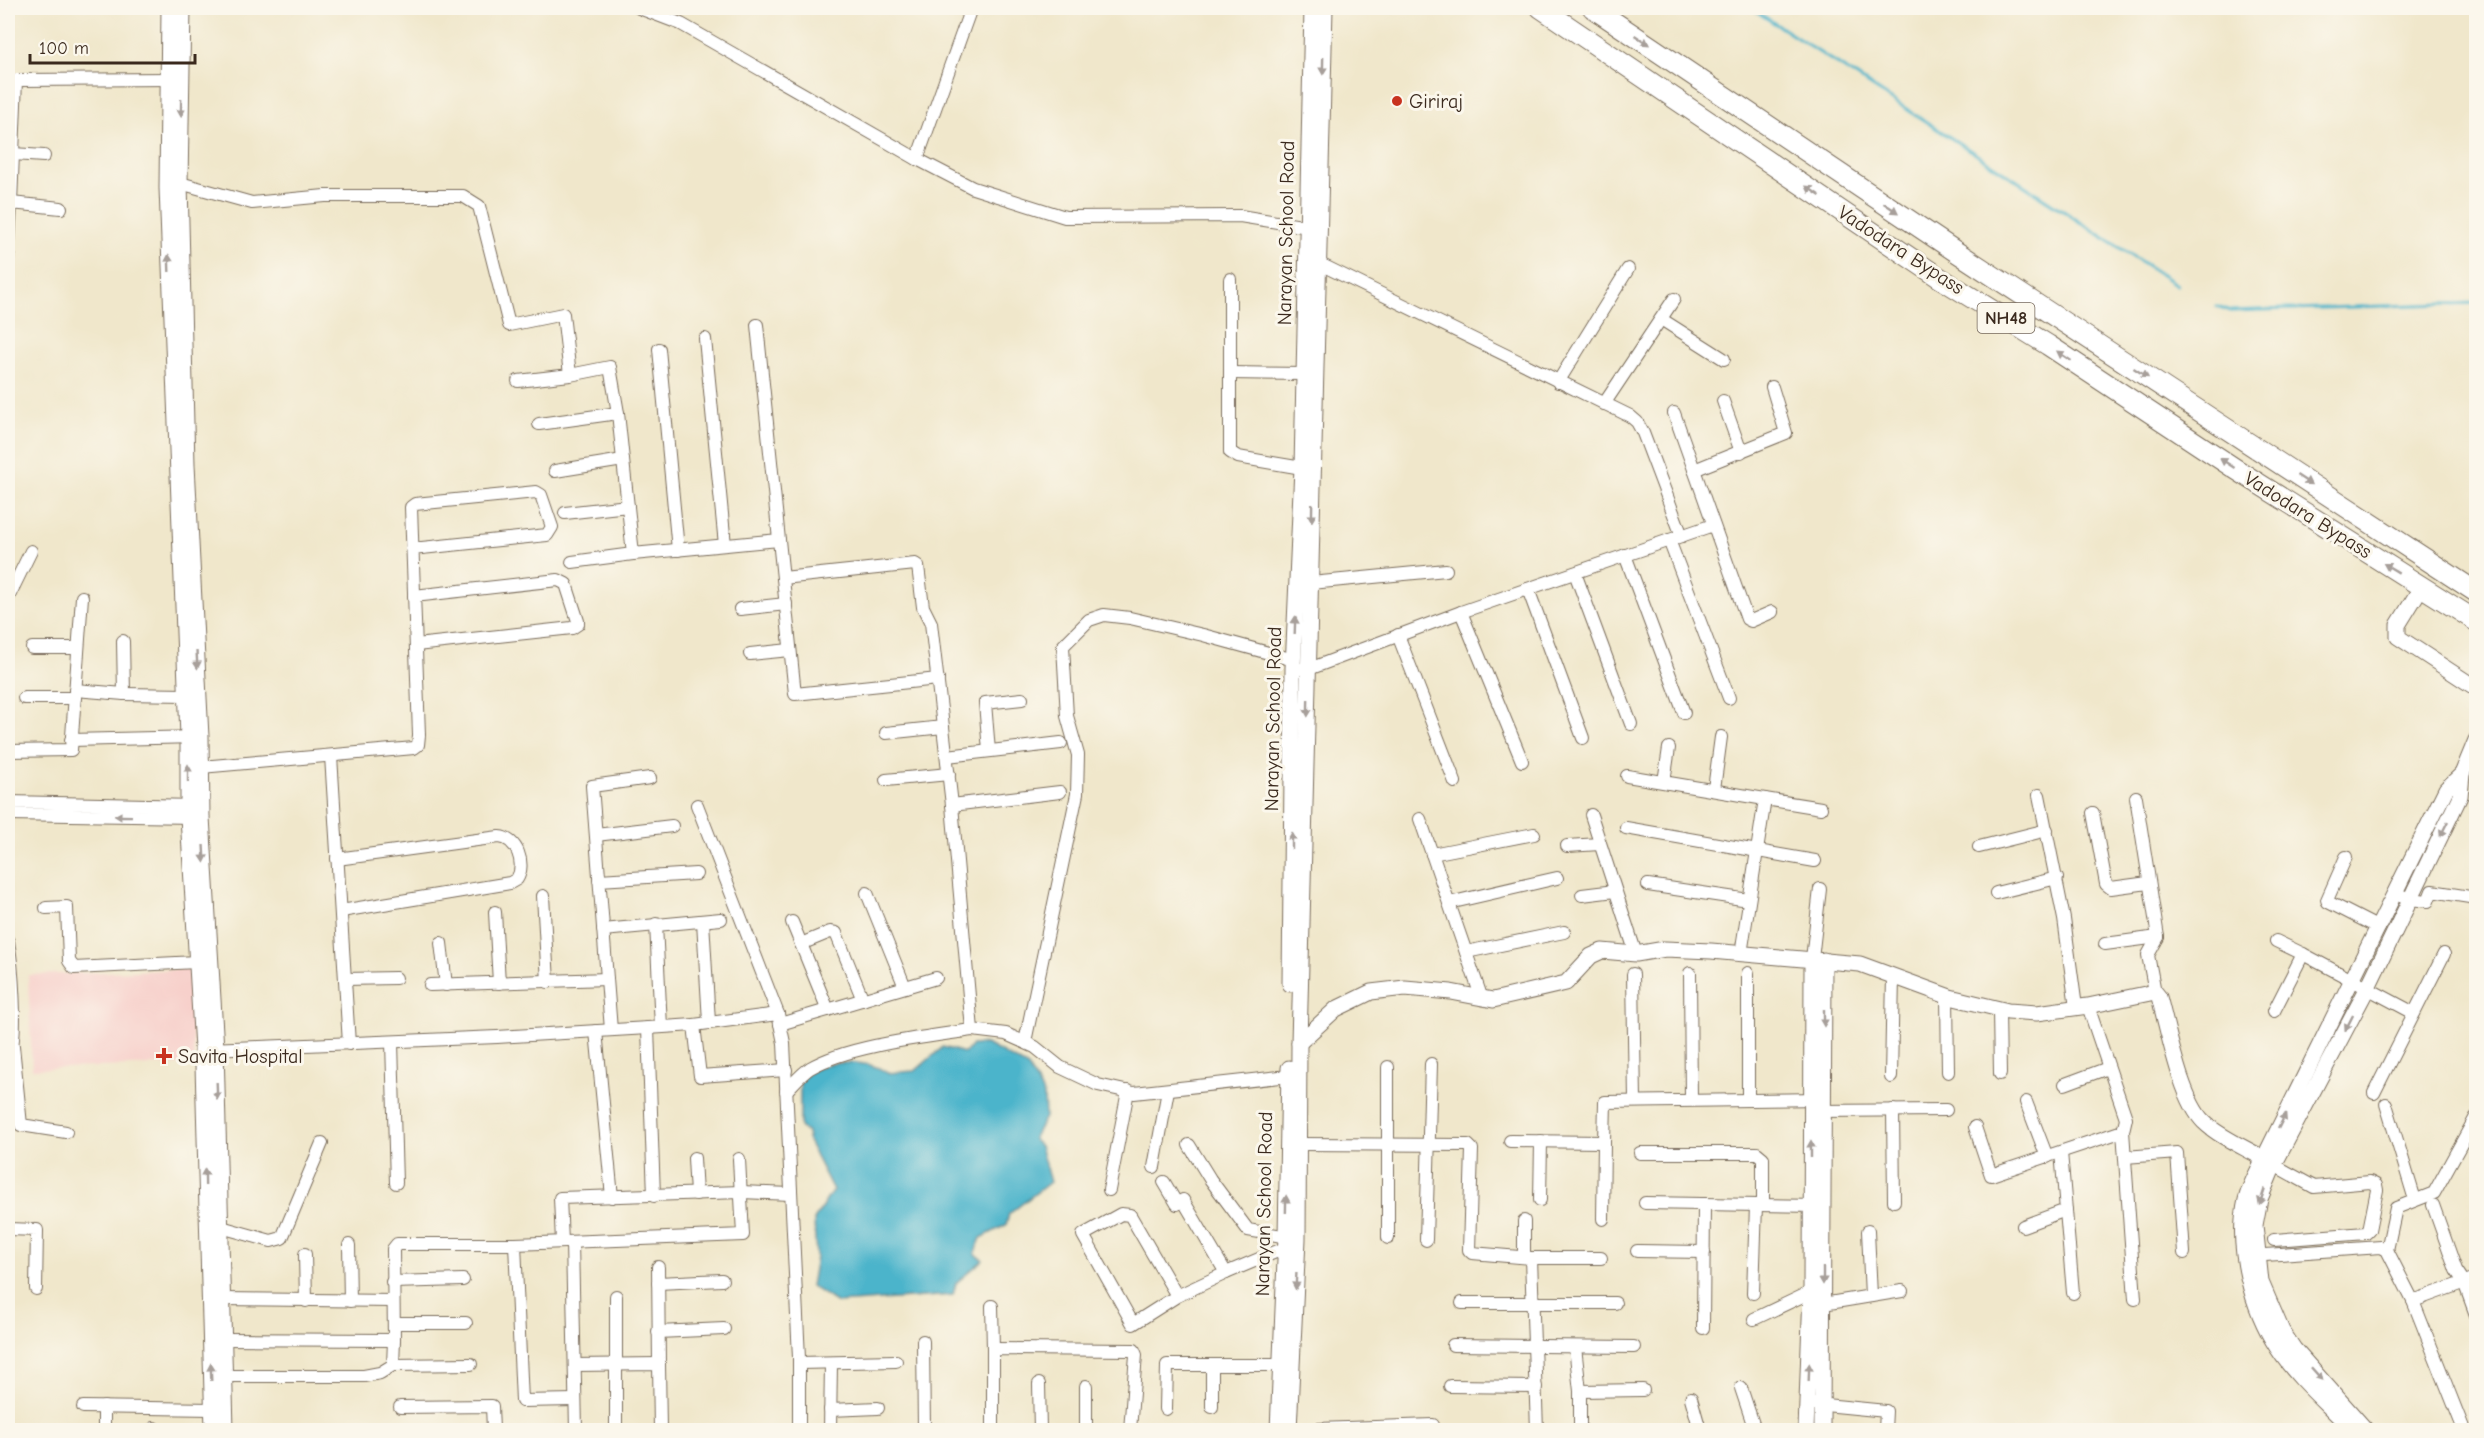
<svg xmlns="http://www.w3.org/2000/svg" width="2484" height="1438" font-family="'Comic Neue',sans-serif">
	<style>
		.built { fill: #f7d0cb }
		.water { fill: #4cb4cb; stroke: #446f74; stroke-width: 1.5 }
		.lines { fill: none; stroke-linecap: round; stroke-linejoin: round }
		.stream { stroke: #4cb4cb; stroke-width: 3 }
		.minor-casing { stroke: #7a6c5b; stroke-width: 14 }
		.tertiary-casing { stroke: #7a6c5b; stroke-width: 17 }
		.trunk-casing { stroke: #7a6c5b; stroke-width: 22 }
		.minor { stroke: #fff; stroke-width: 12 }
		.tertiary { stroke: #fff; stroke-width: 15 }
		.trunk { stroke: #fff; stroke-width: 20 }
		.oneway { fill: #a79f9a }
		.poi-dot { fill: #c8321e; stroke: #fbf7ec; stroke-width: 2 }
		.labels { text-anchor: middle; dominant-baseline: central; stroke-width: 6; stroke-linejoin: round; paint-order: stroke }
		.shield { fill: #fbf7ec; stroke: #75685c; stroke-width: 1.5 }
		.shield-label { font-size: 18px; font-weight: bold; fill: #3b2a1e }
		.poi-label { font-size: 20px; fill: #3b2a1e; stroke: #fbf7ec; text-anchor: start }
		.street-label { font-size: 20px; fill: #3b2a1e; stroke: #fbf7ec }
	</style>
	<rect width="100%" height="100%" fill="#fbf7ec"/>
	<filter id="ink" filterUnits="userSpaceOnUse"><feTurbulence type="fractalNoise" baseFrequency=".0167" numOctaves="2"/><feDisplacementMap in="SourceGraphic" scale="12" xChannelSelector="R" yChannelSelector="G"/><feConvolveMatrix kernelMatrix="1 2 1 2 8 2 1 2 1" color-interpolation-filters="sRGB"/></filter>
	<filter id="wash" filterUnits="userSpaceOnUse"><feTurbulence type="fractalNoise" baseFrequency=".008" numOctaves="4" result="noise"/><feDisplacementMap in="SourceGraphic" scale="24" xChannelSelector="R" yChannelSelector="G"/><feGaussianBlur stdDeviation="1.35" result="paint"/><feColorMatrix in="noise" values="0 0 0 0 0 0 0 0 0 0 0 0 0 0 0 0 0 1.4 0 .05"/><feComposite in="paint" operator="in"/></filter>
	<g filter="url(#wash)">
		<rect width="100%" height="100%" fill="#f0e7cb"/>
		<polygon class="built" points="190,969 194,1064 32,1069 28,975"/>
		<path class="water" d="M986,1044L1028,1067L1044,1095L1045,1117L1033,1139L1040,1146L1050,1182L1009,1214L1006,1225L981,1238L975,1253L983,1260L956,1283L953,1295L837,1303L811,1286L816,1257L814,1220L833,1190L808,1141L807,1133L800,1127V1083C803,1079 806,1074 810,1072C827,1059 871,1060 887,1073L915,1071L943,1047L965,1053L972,1045Z"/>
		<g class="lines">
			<g class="stream">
				<polyline points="1751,8 2177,285"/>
				<polyline points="2217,306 2231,311 2476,303"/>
			</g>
		</g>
	</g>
	<g filter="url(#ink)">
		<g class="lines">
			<defs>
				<g id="minor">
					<polyline points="639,8 681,24 917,159 973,188 1065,217 1240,216 1308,227"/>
					<polyline points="13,154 44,156"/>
					<polyline points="917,159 971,8"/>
					<polyline points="180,183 252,203 325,196 463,196 479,206 509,325 563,314 570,375 610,367 618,413 633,554 779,540 757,325"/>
					<polyline points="8,203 11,203 16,80 176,79"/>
					<polyline points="8,261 11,203 61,208"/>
					<polyline points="1318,263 1630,416 1637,422 1643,433 1682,536"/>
					<polyline points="1230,279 1230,452 1238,457 1302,468"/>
					<polyline points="1661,319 1724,359"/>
					<polyline points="705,339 725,545"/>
					<polyline points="659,349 678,550"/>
					<polyline points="1230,373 1304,374"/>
					<polyline points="518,381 570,375"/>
					<polyline points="1558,382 1628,269"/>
					<polyline points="1723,401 1741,452"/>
					<polyline points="1604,404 1674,299"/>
					<polyline points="1674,413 1747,619 1751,621 1772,612"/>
					<polyline points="539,424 618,413"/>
					<polyline points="1694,470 1786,433 1772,387"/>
					<polyline points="555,471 623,460"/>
					<polyline points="565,513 628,506"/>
					<polyline points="779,540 795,694 938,679"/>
					<polyline points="1669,540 1729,698"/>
					<polyline points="1625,555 1684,713"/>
					<polyline points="572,562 633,554"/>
					<polyline points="1575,573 1631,724"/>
					<polyline points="783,578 915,564 918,566 923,607 931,623 952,805 972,1030 1006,1034 1035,1047 1060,1067 1098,1085 1134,1093 1298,1075"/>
					<polyline points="1311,583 1446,570"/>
					<polyline points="1528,589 1583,738"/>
					<polyline points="414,596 558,580 566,584 578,621 578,624 572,628 416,645"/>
					<polyline points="8,598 31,551"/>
					<polyline points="740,609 786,604"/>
					<polyline points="1461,612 1522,761"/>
					<polyline points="1398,635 1455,782"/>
					<polyline points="32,648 78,648"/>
					<polyline points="750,654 790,650"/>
					<polyline points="1301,669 1309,669 1461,612 1713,525"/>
					<polyline points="75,690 124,694 123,641"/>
					<polyline points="124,694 186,695"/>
					<polyline points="24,698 75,698"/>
					<polyline points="886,733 943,727"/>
					<polyline points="71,740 196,737"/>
					<polyline points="8,751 71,750 82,597"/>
					<polyline points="989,751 985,703 1022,699"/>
					<polyline points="331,756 349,1044"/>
					<polyline points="947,756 1061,743"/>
					<polyline points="201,767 414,748 418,745 419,735 411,507 415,504 536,492 541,495 552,527 547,535 412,549"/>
					<polyline points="1627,776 1765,799 1741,954"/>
					<polyline points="886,780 949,774"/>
					<polyline points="1664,782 1669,748"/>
					<polyline points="1714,789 1721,737"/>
					<polyline points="2039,795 2064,919 2076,1007"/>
					<polyline points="2136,797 2158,937 2148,955 2155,992"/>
					<polyline points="1765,799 1821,808"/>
					<polyline points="8,802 195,806"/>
					<polyline points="697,805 778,1014"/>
					<polyline points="952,805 1060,792"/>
					<polyline points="2093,813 2106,884 2111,888 2148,883"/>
					<polyline points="8,814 195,817"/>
					<polyline points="1591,815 1636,954"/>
					<polyline points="1420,819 1482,999"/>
					<polyline points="1626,828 1815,861"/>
					<polyline points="596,835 672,826"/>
					<polyline points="1567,846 1600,844"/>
					<polyline points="1979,847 2047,830"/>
					<polyline points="1432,854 1534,834"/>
					<polyline points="2346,857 2327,900 2328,902 2379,928"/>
					<path d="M337,859L499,837C517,838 526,864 517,879L510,883L341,911"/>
					<polyline points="599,880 696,874"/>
					<polyline points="1648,885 1749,900"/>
					<polyline points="867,893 905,987"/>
					<polyline points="1996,893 2057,878"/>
					<polyline points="2395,893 2410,899 2428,901 2432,891 2476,898"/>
					<polyline points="1582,895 1615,891"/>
					<polyline points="543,896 548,982"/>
					<polyline points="1449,903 1557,878"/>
					<polyline points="46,908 67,907 69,961 74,968 197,962"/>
					<polyline points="495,912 499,983"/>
					<polyline points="703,921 709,1022"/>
					<polyline points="792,922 828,1010"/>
					<polyline points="656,924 661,1027"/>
					<polyline points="603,930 721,919"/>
					<path d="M8,941C12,963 18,1034 10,1053"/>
					<polyline points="441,943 446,985"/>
					<polyline points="801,944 830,932 836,933 863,1000"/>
					<polyline points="2105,944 2158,937"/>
					<polyline points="1466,952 1564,932"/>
					<polyline points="2303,954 2414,1013"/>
					<polyline points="1812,959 1820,889"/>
					<polyline points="1690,973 1691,1100"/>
					<polyline points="1633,974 1635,1101"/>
					<polyline points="345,979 396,978"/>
					<polyline points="430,985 607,979"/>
					<polyline points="1947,996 1948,1072"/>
					<polyline points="1999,1009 2000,1074"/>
					<polyline points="2274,1011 2303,954 2276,941"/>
					<polyline points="780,1024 936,978"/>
					<polyline points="694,1025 700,1076 786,1070"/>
					<polyline points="648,1028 654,1196"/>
					<polyline points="611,1030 592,786 650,778"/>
					<polyline points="596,1031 612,1197"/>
					<polyline points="392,1042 396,1183"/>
					<polyline points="1025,1042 1077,794 1078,755 1067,716 1063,646 1089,620 1104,615 1130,618 1203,635 1294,660"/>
					<polyline points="13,1046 21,1125 66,1132"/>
					<polyline points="210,1049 497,1037 648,1028 694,1025 778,1014 784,1043 799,1358 799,1430"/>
					<polyline points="1388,1067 1388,1238"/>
					<polyline points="1891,1077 1893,976"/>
					<polyline points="2065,1084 2108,1068"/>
					<path d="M786,1091C794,1083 801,1074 810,1068C849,1045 927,1037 972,1030"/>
					<polyline points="2374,1093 2444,954"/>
					<polyline points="1748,1100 1748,973"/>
					<polyline points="2026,1102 2047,1157"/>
					<polyline points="2386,1104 2415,1200"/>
					<polyline points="1893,1110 1894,1201"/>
					<polyline points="1815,1111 1946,1110"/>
					<polyline points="1975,1127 1991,1175 2123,1131 2126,1118 2088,1006"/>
					<polyline points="2123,1131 2135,1299"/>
					<polyline points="1510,1141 1604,1142 1605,1102 1820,1099"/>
					<polyline points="1298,1144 1468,1145 1472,1149 1469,1250 1472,1253 1531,1258 1537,1430"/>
					<polyline points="1189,1145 1210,1179 1248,1230 1293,1238"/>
					<polyline points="2061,1152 2073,1293"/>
					<polyline points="1640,1153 1757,1153 1763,1158 1763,1205"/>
					<polyline points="2125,1157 2177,1153 2184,1253"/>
					<polyline points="694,1158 696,1194"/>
					<polyline points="1154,1167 1168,1090"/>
					<polyline points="1164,1182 1177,1204 1183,1200 1226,1273 1285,1248"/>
					<polyline points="1109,1190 1128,1091"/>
					<polyline points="1540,1200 1541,1141"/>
					<polyline points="1645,1203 1818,1206"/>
					<polyline points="2433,1205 2456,1270 2464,1282 2476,1315"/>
					<polyline points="1603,1219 1604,1142"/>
					<polyline points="2023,1226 2066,1210"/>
					<polyline points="221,1227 271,1241 282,1238 322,1143"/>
					<polyline points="8,1229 37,1230 36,1289"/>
					<polyline points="1868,1231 1871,1296"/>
					<polyline points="1426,1240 1431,1064"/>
					<polyline points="2274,1240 2366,1233 2369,1230 2377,1190 2376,1185 2370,1182 2314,1187 2274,1165"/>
					<polyline points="562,1242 560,1198 741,1192 791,1194"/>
					<polyline points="572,1242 576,1430"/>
					<polyline points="349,1245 350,1301"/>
					<polyline points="2387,1250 2396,1208 2434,1193 2476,1117"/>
					<polyline points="1637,1251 1704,1252"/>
					<polyline points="305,1254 306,1301"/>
					<polyline points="1524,1256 1524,1221"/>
					<polyline points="2250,1256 2381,1247 2387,1250 2413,1301 2464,1430"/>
					<polyline points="1531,1258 1601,1258"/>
					<polyline points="658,1267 659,1364"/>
					<polyline points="392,1282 463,1280"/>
					<polyline points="658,1283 722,1280"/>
					<polyline points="1753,1293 1756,1205"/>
					<polyline points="616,1296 616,1430"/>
					<polyline points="1177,1296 1133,1324 1083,1235 1121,1214 1130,1215 1177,1296 1226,1273"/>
					<polyline points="224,1299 393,1301"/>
					<polyline points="2413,1301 2476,1278"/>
					<polyline points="1462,1303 1615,1303"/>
					<polyline points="1823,1304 1902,1291"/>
					<polyline points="992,1306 993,1349"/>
					<polyline points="1754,1319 1811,1292"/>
					<polyline points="394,1323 466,1323"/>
					<polyline points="1703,1328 1704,1204"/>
					<polyline points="658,1332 724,1329"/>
					<polyline points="224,1339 394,1340 393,1249 397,1244 515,1244"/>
					<polyline points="394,1340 393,1365 471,1364"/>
					<polyline points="923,1341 924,1430"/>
					<polyline points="1453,1345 1634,1347"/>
					<polyline points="1575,1347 1580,1391 1580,1430"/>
					<polyline points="799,1363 896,1361"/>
					<polyline points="575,1365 659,1364 660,1430"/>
					<polyline points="1212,1365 1281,1365"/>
					<polyline points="225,1376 364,1376 380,1373 393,1365"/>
					<polyline points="1039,1384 1040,1430"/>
					<polyline points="1450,1386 1536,1387"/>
					<polyline points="1741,1388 1755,1430"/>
					<polyline points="1580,1391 1643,1390"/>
					<polyline points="1691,1398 1700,1430"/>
					<polyline points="575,1400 522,1401 515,1244 743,1235 739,1159"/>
					<polyline points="1815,1404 1886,1411 1885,1430"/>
					<polyline points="83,1407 213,1409"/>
					<polyline points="400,1407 492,1406 493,1430"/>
					<polyline points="1166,1409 1167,1365 1212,1365 1212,1407"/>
					<polyline points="830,1410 878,1408"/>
					<polyline points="154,1428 154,1430"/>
					<polyline points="104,1430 104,1407"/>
					<polyline points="830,1430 831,1363"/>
					<polyline points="993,1430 993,1349 1134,1350 1136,1355 1130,1430"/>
					<polyline points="1086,1430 1086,1386"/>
					<polyline points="1289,1430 1433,1425"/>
				</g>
				<g id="tertiary">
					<polyline points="169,8 167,188 188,737 188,817 203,1065 213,1430"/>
					<polyline points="183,8 180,183 187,465 201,737 202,817 216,1049 226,1430"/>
					<polyline points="2422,586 2398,625 2398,637 2476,688"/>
					<polyline points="1290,984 1293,668 1302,468 1312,8"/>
					<path d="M1299,1043L1336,1009L1371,992L1405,988L1451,992L1493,1000L1566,983L1591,956L1602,951L1636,954L1665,949L1711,951L1860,964L1950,997L2008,1011L2037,1013L2088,1006L2155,992L2159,997C2168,1029 2181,1100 2204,1122C2221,1139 2254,1151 2274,1165"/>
					<polyline points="1278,1430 1286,1236 1289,1068"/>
					<polyline points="1289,1430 1298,1239 1299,1043 1325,8"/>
					<polyline points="1806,1430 1811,1292 1812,959"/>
					<polyline points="1822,1430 1824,960"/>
					<path d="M2352,1430C2328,1404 2298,1380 2278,1349C2252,1309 2235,1248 2246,1200C2249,1186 2258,1171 2264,1158L2446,789L2462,774"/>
					<polyline points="2366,1430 2294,1349 2282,1331 2261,1282 2255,1225 2260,1199 2274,1165 2367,989 2460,796 2462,774 2476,740"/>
				</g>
				<g id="trunk">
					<polyline points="1541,8 1940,278 2048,345 2234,468 2476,621"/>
					<polyline points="1593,8 1955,251 2476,592"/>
				</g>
			</defs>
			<use href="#minor" class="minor-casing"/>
			<use href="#tertiary" class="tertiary-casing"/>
			<use href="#trunk" class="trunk-casing"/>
			<use href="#minor" class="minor"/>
			<use href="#tertiary" class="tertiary"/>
			<use href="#trunk" class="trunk"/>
		</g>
		<defs><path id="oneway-solid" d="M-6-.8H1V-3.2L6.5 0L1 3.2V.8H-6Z" transform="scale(1.5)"/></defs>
		<g class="oneway">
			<use href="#oneway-solid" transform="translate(1642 40) rotate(34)"/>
			<use href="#oneway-solid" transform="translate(1323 66) rotate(91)"/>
			<use href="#oneway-solid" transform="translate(181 108) rotate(91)"/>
			<use href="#oneway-solid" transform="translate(1813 191) rotate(-146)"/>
			<use href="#oneway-solid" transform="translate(1891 208) rotate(34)"/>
			<use href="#oneway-solid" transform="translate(169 263) rotate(-92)"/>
			<use href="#oneway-solid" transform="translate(2064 356) rotate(-146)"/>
			<use href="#oneway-solid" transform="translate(2141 373) rotate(33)"/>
			<use href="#oneway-solid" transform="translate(2227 463) rotate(-147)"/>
			<use href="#oneway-solid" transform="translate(2304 480) rotate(33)"/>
			<use href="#oneway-solid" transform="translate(1312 513) rotate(91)"/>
			<use href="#oneway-solid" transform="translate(2391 568) rotate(-149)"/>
			<use href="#oneway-solid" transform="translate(1295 625) rotate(-88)"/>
			<use href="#oneway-solid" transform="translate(197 660) rotate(87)"/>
			<use href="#oneway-solid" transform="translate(1308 708) rotate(91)"/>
			<use href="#oneway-solid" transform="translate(188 773) rotate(-90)"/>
			<use href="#oneway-solid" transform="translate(123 816) rotate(-179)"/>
			<use href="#oneway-solid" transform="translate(2444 829) rotate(116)"/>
			<use href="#oneway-solid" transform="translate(1292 841) rotate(-90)"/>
			<use href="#oneway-solid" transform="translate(204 854) rotate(87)"/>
			<use href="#oneway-solid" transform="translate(1824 1018) rotate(90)"/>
			<use href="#oneway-solid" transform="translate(2349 1023) rotate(117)"/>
			<use href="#oneway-solid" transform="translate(217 1091) rotate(88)"/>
			<use href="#oneway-solid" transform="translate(2282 1121) rotate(-64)"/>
			<use href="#oneway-solid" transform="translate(1811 1149) rotate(-90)"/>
			<use href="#oneway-solid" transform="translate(205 1177) rotate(-91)"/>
			<use href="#oneway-solid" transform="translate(2262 1197) rotate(108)"/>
			<use href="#oneway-solid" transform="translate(1286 1204) rotate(-89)"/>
			<use href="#oneway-solid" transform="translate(1823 1276) rotate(90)"/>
			<use href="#oneway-solid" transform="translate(1296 1281) rotate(93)"/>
			<use href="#oneway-solid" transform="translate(211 1372) rotate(-92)"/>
			<use href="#oneway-solid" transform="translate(1809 1372) rotate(-88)"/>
			<use href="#oneway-solid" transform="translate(2317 1374) rotate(48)"/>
		</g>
	</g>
	<g class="poi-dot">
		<circle cx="1397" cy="101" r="6"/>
		<path d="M161 1047h6v6h6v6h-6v6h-6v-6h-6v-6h6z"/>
	</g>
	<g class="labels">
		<rect class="shield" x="1977.5" y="303" width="57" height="30" rx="4.5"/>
		<g class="shield-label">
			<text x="2006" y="318">NH48</text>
		</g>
		<g class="poi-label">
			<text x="1409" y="101">Giriraj</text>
			<text x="178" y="1056">Savita Hospital</text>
		</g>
		<g class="street-label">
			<text transform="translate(1286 233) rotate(-89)">Narayan School Road</text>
			<text transform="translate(1901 250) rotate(33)">Vadodara Bypass</text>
			<text transform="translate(2308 515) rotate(32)">Vadodara Bypass</text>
			<text transform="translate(1273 719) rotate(-89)">Narayan School Road</text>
			<text transform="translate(1264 1204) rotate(-89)">Narayan School Road</text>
		</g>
	</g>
	<rect width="2484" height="1438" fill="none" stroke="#fbf7ec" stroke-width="30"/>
	<path d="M30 54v9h165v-9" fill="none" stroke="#3b2a1e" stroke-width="3"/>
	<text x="39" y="54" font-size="18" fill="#3b2a1e" stroke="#fbf7ec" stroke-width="4.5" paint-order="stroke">100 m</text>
</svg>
